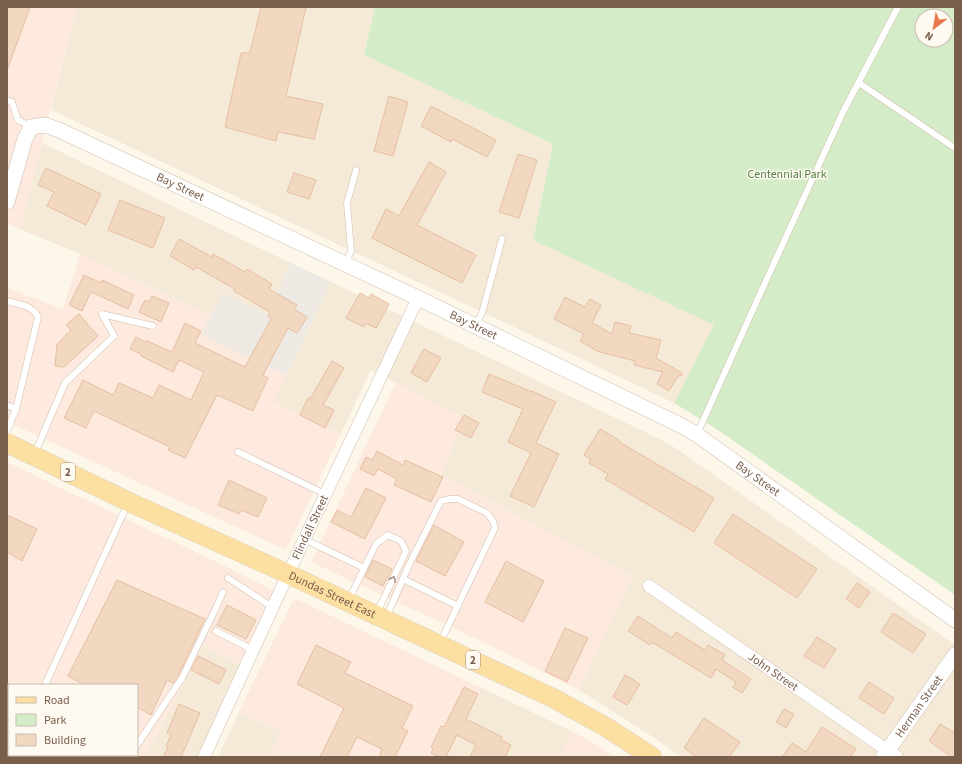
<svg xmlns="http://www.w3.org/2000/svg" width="962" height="764" font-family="'Source Sans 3',sans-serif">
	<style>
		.residential { fill: #f5e9d8 }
		.commercial { fill: #fde9dd; fill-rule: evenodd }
		.industrial { fill: #eee9e2 }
		.green { fill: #d4ecc7; fill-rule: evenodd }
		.building { fill: #f3d8c1; stroke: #e6bfa1 }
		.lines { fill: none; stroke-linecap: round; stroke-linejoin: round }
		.service-casing { stroke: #d0bfae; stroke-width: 7 }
		.minor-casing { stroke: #d0bfae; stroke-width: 13 }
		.tertiary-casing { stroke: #d0bfae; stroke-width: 16 }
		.primary-casing { stroke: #dcd5d0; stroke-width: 20 }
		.service { stroke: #fff; stroke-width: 6 }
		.minor { stroke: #fff; stroke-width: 12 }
		.tertiary { stroke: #fff; stroke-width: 15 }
		.primary { stroke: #fce0a2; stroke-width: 19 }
		.oneway { stroke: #a8968b }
		.labels { text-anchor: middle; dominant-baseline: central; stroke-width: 3; stroke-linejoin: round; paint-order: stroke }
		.shield { fill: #fffaf1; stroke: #a18d7e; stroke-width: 1 }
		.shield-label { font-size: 11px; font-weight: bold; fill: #795e4c }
		.park-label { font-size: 12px; fill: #517f43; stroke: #fffaf1 }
		.street-label { font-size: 12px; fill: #795e4c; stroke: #fffaf1 }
	</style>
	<rect width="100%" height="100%" fill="#fdf7ea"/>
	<g class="residential">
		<polygon points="77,7 375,7 364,55 553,144 533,240 715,325 674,403 514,327 51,110"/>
		<polygon points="42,143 291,263 267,314 222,293 211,316 80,254 20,229"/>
		<polygon points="331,282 664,441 683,453 955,645 955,757 681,757 656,739 579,690 632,576 441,475 464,418 371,370 341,434 273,402"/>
		<polygon points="203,646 242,665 197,757 145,757"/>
		<polygon points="482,688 573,732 560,757 448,757"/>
		<polygon points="239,712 281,732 270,757 218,757"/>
	</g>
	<g class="commercial">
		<polygon points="7,7 77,7 20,229 7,223"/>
		<polygon points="80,254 211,316 201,335 286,375 274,402 341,434 286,550 7,422 7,288 63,309"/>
		<polygon points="396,382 464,418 441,475 632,576 579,690 464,633 311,562"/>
		<path d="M7,462L229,568L277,592L242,665L203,646L145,757H7ZM9,685H137V755H9Z"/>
		<polygon points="294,598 482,688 448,757 270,757 281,732 239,712"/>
		<polygon points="573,732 592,742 615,757 560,757"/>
	</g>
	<polygon class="industrial" points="291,263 331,282 286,375 201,335 222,293 267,314"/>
	<path class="green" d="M375,7H955V595L715,428L674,403L714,325L533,240L553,144L364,55ZM922,16H946V40H922Z"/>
	<g class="building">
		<polygon points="7,7 30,7 8,68 7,68"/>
		<polygon points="261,7 306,7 286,96 323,104 314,139 278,132 276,141 225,127 241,53 250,53"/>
		<polygon points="389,96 408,102 393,156 374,151"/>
		<polygon points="431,106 496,140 487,157 452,139 451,142 421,126"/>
		<polygon points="518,154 537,160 519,218 499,212"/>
		<polygon points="429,162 446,172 417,225 476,255 462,283 372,238 386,209 399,216"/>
		<polygon points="46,168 101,194 86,225 47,206 54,192 38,185"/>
		<polygon points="294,173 316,180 309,199 287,192"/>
		<polygon points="120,200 165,218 153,248 108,230"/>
		<polygon points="179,239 212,257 213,254 245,272 247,269 272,284 269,289 297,305 294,309 307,317 297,333 288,328 263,375 268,378 253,411 217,395 185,458 168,450 170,447 94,411 86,428 64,418 83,380 113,395 119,383 153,398 159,385 191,400 204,372 179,360 173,372 141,356 141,354 130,349 136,337 145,342 147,341 172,352 185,323 201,331 195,343 245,367 271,319 268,316 270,312 234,291 235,289 196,267 194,270 170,256"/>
		<polygon points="84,275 101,283 102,280 134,295 128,309 91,292 82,311 69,305"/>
		<polygon points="360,293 369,298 371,294 389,304 376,328 366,323 364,327 346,318"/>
		<polygon points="152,296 169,303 161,322 139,312 145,300 149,302"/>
		<polygon points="565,297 585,307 590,299 601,305 592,323 612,334 615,322 631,326 629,333 661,340 656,358 682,373 681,376 678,376 669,391 657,384 663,372 634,365 635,361 597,351 580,341 584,334 554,319"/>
		<polygon points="79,314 98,336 64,367 55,366 57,344 71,330 66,325"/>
		<polygon points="424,349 441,358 427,382 411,373"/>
		<polygon points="332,361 344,368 323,405 334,410 325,428 300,415 308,398 310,399"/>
		<polygon points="489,374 532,392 532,391 556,402 536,443 559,454 534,507 510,496 531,453 508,442 523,409 482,392"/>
		<polygon points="464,415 479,423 471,438 455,430"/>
		<polygon points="600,429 619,440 618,441 714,498 694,532 605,479 608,474 589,463 591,459 584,455"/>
		<polygon points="377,451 403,465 405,460 443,477 431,502 394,485 397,479 378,469 374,476 360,469 366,457 372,460"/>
		<polygon points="229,480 267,498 258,517 241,510 239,514 218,505"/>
		<polygon points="366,488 386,498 365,539 331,522 337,510 351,517"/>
		<polygon points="733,514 817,569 797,598 714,543"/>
		<polygon points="7,515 37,529 22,561 7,552"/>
		<polygon points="434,525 464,542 445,576 416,561"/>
		<polygon points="373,560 392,569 383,586 365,577"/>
		<polygon points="506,561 544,581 523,622 485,602"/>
		<polygon points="117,580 205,619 178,676 173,683 167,680 151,715 137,707 137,685 84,685 68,676"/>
		<polygon points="857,583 870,592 859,608 846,599"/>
		<polygon points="227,605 256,620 246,639 217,625"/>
		<polygon points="893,613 926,634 913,653 881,632"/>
		<polygon points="638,616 672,638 676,632 705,650 708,645 725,655 722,660 751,679 742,693 733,687 736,682 716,669 711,678 652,642 650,645 628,631"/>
		<polygon points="565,628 588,638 567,682 545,671"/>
		<polygon points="817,637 836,649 824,668 804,656"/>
		<polygon points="316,645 351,662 345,673 413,706 402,728 408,731 395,757 379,757 382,749 357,737 347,757 320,757 344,708 297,684"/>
		<polygon points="198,656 226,670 219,684 191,670"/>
		<polygon points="625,675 640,684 627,705 613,697"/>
		<polygon points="869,682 894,698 884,714 859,698"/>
		<polygon points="464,687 478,694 466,719 502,737 501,740 511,745 505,757 470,757 476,745 457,735 446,757 439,757 431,753 433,749 431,747 441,726 444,727"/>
		<polygon points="179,704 200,713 181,757 163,757 168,747 166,746 171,735 167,733"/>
		<polygon points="784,709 794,714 786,728 776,722"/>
		<polygon points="704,718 740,742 729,757 697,757 684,748"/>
		<polygon points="940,724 955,733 955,757 952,757 929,741"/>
		<polygon points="822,727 856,749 850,757 782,757 792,743 806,752"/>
	</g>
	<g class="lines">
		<defs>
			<g id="service">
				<polyline points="859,83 955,148"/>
				<polyline points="7,100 12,102 18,120 30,126"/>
				<polyline points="345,264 351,251 347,203 356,170"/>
				<polyline points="7,301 26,306 34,311 38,317 16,409 7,431"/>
				<polyline points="476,325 482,313 502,239"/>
				<polyline points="7,405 16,409"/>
				<polyline points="696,434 702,423 765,283 843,112 898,7"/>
				<polyline points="238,452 325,494"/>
				<polyline points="34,455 65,383 114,336 102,314 153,326"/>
				<polyline points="304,539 364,568"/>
				<polyline points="228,578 272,607"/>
				<polyline points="403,579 458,606"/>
				<polyline points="348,601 376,544 388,535 401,541 406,551 377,613"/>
				<polyline points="386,618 409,565 441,501 450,499 458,499 487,513 493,521 495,528 440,643"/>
				<polyline points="216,631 253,650"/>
				<polyline points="45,685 128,503"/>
				<polyline points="7,701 9,702"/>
				<polyline points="137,745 182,678 214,612 223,592"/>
				<polyline points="128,757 130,755"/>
			</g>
			<g id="minor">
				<path id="s1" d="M649,586L897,757"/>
				<path id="s2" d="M204,757L288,574L418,298"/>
			</g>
			<g id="tertiary">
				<path id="s3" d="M7,202L25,139L31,127L45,125L59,130L418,298L680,425L696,434L955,620"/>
				<path id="s4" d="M883,757L955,655"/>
			</g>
			<g id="primary">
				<path id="s5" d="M7,443L129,502L288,574L553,698L606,727L652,757"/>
			</g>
		</defs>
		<use href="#service" class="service-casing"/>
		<use href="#minor" class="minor-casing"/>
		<use href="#tertiary" class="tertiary-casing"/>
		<use href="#primary" class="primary-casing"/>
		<use href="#service" class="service"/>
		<use href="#minor" class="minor"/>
		<use href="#tertiary" class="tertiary"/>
		<use href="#primary" class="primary"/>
	</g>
	<defs><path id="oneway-chevron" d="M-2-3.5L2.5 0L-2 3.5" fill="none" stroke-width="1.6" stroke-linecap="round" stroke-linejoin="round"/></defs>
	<use class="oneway" href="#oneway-chevron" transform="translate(393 579) rotate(-65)"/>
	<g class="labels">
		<g class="shield">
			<rect x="61" y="463" width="14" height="18" rx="3"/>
			<rect x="466" y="651" width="14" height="18" rx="3"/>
		</g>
		<g class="shield-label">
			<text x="68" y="472">2</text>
			<text x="473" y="660">2</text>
		</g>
		<g class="park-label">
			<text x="787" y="174">Centennial Park</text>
		</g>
		<g class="street-label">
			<text stroke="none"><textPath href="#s3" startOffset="242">Bay Street</textPath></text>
			<text stroke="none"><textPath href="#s3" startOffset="566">Bay Street</textPath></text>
			<text stroke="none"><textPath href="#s3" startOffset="890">Bay Street</textPath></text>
			<text stroke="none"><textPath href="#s2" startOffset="253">Flindall Street</textPath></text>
			<text stroke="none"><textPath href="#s5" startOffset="359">Dundas Street East</textPath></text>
			<text stroke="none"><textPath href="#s1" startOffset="151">John Street</textPath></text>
			<text stroke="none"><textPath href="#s4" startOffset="62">Herman Street</textPath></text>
		</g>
	</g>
	<rect width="962" height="764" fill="none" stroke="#795e4c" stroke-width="16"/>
	<rect x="8" y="684" width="130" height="72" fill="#fffaf1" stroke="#c9bcaf"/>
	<rect x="16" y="697" width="20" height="6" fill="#fce0a2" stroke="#c9bcaf"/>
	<text x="44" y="704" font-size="12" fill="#795e4c">Road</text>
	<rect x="16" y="714" width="20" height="12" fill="#d4ecc7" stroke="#c9bcaf"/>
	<text x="44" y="724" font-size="12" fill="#795e4c">Park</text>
	<rect x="16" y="734" width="20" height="12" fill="#f3d8c1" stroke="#c9bcaf"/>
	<text x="44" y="744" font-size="12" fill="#795e4c">Building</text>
	<g transform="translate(934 28) rotate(211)"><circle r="19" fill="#fffaf1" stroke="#c9bcaf"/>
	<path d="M0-3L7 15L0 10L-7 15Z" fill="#e8794e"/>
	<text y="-6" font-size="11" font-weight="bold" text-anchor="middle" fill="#795e4c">N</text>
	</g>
</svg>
